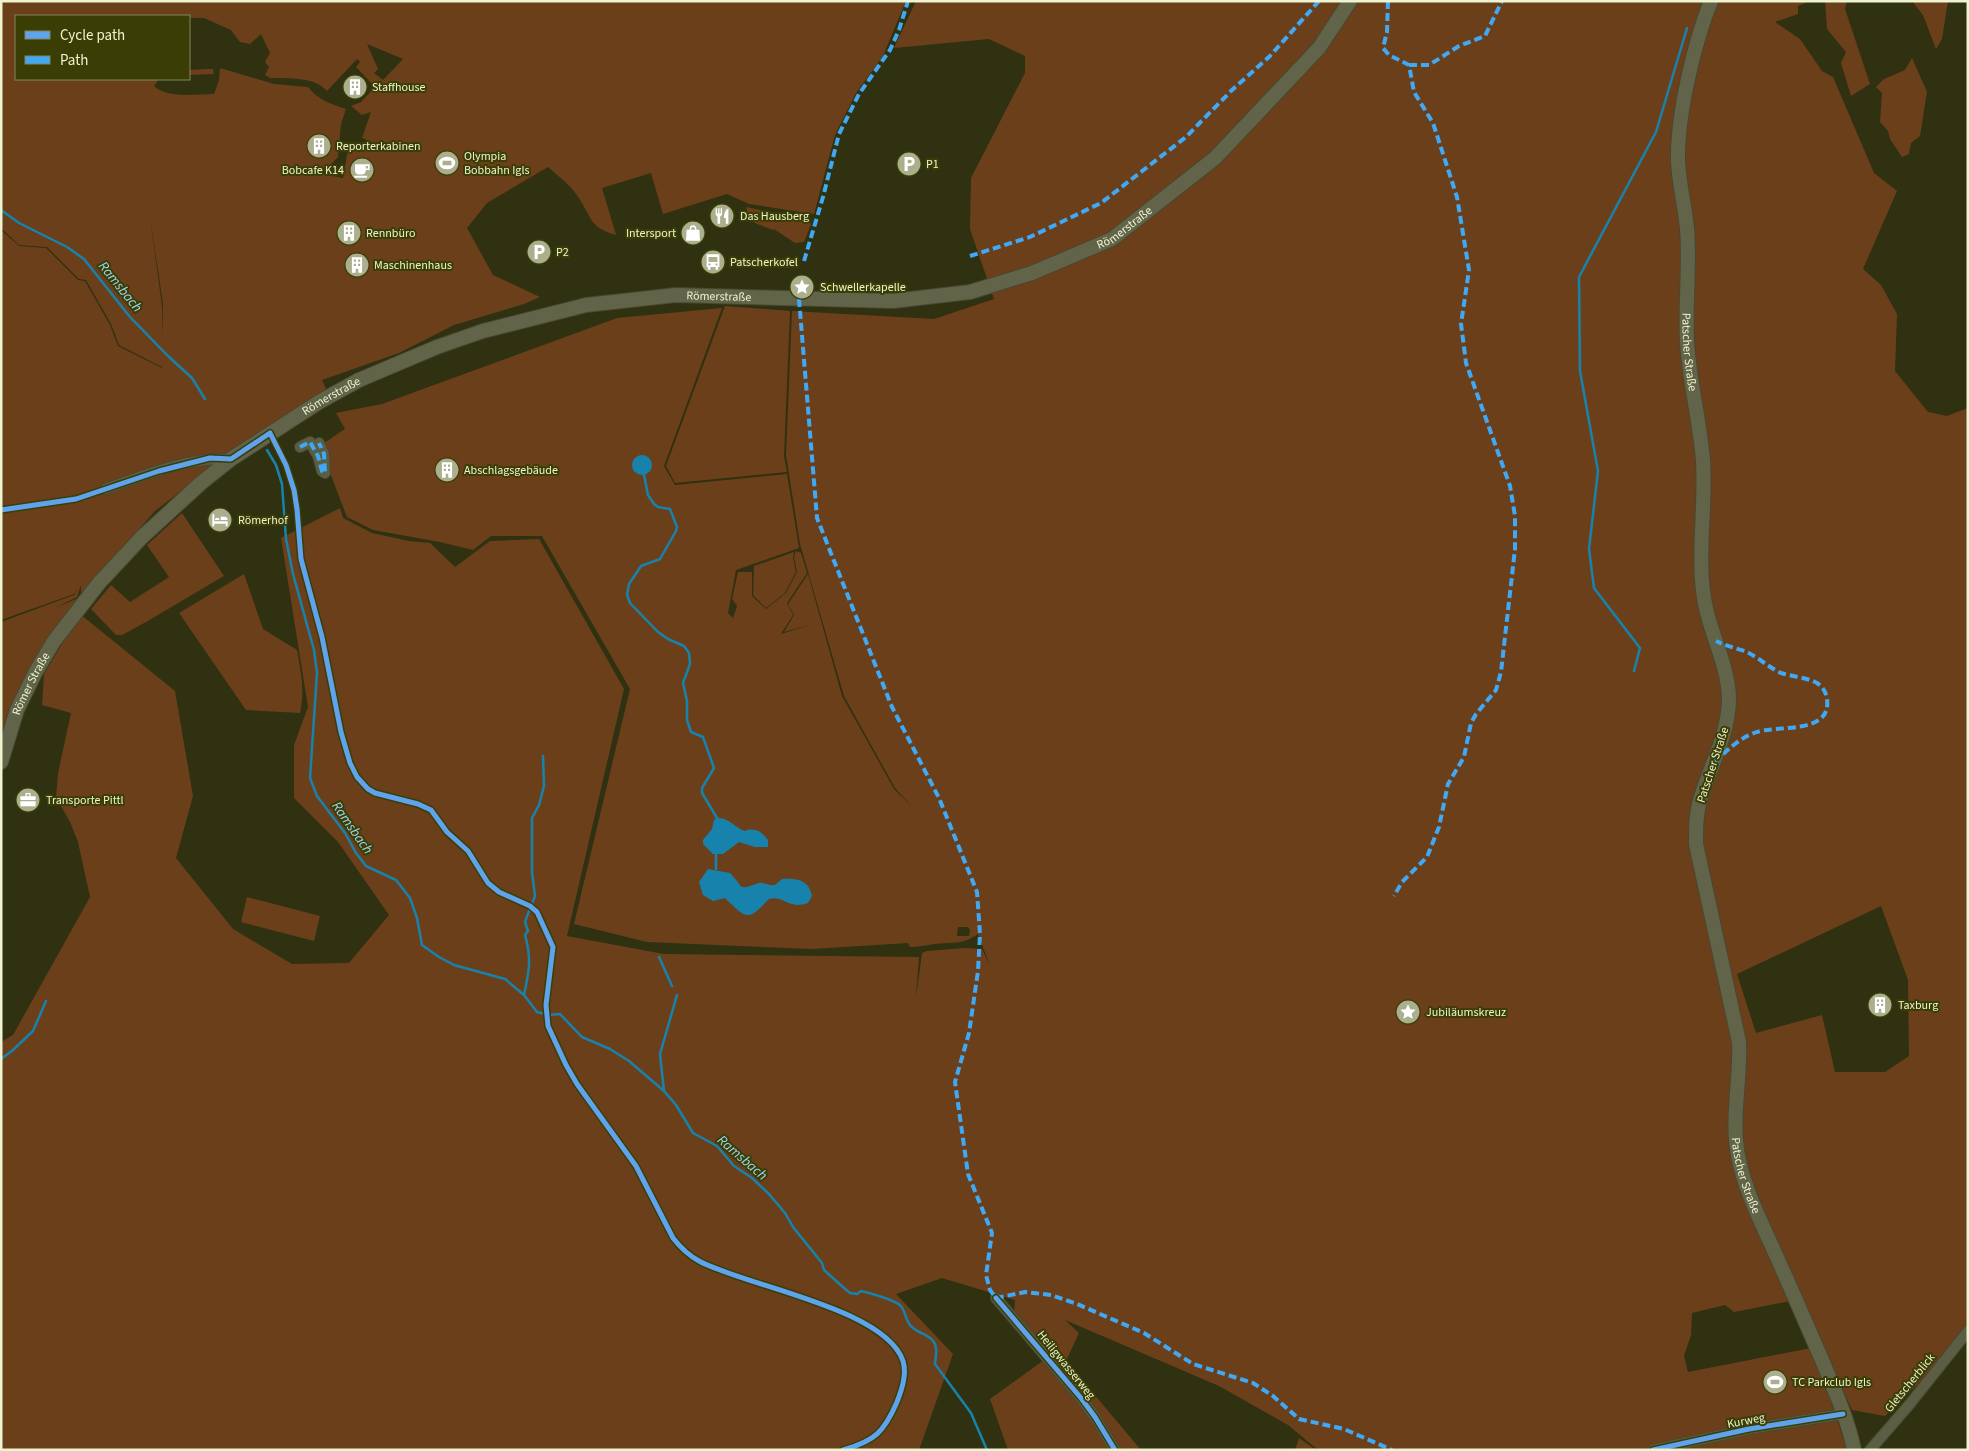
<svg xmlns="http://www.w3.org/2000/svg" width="1969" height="1451" font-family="'Source Sans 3',sans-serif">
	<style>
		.green { fill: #6c3f1b; fill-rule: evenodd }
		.water { fill: #1783ac }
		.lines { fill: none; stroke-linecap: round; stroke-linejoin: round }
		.stream { stroke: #1783ac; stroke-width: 2.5 }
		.street-casing { stroke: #474831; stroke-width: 12 }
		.secondary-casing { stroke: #474831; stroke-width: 16 }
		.street { stroke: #5c5e44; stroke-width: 10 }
		.secondary { stroke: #616449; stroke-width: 14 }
		.quiet { stroke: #3fa9f5; stroke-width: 4; stroke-dasharray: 8 4; stroke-linecap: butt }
		.cycleway-casing { stroke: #3b3e04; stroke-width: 8 }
		.cycleway { stroke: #60a3ed; stroke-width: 5 }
		.labels { text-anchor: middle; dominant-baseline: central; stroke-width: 4; stroke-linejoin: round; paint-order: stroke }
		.poi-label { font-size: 12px; fill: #eef3d0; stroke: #3b3e04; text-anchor: start }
		.street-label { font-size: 12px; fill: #eef3d0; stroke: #3b3e04 }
		.water-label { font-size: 14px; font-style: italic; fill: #9dd5f4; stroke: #3b3e04 }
	</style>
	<rect width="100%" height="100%" fill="#2f3111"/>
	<g class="green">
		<path d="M1,1H906L883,56L856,93L835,135L814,214L749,204L727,194L663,214L651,173L602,188L616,235C587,227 592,215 576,194C569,184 557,175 548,167L487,203L467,228L493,275L540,297L524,304L454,325L399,353L322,380L328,393L230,453L155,511L81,596V585L77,597L53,609L76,599L75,605L1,743V622L74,595L80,586L74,594L1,620V230L19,246L46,248L78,280L85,281L110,325L118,346L162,368V367L119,345L111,324L86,280L79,279L47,247L19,245L1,228ZM16,16L204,18L231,30L240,42L250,44L261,34L270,53L265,62L269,67L265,75L270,78C288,79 314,76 327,91L357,59L360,62L356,67L375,87L361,102L351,106L362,115L371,112L362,138L376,144L374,149L349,144L343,178L322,174L338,157L341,124L346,109C331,104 318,100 308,87L274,84L220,68L219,80L214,94C196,94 168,99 154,86L159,79H16ZM367,44L403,59L383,80L374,73L378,69ZM150,217L163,304L162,337V306Z"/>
		<path d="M916,1H1810L1798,6V14L1775,22L1800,39L1822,71L1833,77L1874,173L1897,191L1863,269L1881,285L1897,314L1895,371L1928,412L1947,416L1968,408V1326L1917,1385L1885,1416L1852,1410L1801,1299L1734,1312L1725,1305L1692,1313L1691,1335L1684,1356L1688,1372L1811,1348L1825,1382L1847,1450H1655L1653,1448L1639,1450H1318L1288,1425L1219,1386L1065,1320L1079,1333L1066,1361L1141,1450H1119L1014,1312L1015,1300L942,1278L896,1294L953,1354L919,1450H1V1042L13,1035L90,897L78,842L70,822L56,797L58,773L71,713L42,705L44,674L80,614L175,691L193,796L176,858L233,929L292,964L349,963L389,915L338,842L294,798V745L308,707L281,538L340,508L343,518L372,533L409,541L430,543L455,567L490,541L539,539L624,689L567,936L664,954L919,957L916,998L922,953L927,951L965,948L982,949L990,966L978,934L974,937L972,935L973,937C960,945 948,942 934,944C926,945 918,947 910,947L908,943L812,949L647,942L574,924L630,689L542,536H491L473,550L440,542L373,530L347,517L327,465L324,443L345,429L336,413L382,404L617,318L722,308L664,466L675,485L787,474L799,548L736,570L728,613L733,618L737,606L732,599L738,572H752V596L766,609L786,593L797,572L794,557L796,551L801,553L807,573L787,603L793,615L781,634L813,624L784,632L794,615L788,604L808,574L842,696L894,789L912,807L895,788L844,696L800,544L786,455L792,311L934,319L994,299L970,229L971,178L1025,73V56L989,39L894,48ZM1881,906L1908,980L1909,1056L1885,1072H1835L1822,1015L1756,1033L1737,974ZM958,927H968L970,930L969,936H957Z"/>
		<polygon points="1825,1 1847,1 1845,9 1870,84 1851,96 1841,63 1846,52 1827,29"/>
		<polygon points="1912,1 1948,1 1942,39 1936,49 1923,15"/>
		<polygon points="1912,58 1927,92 1920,136 1911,143 1909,154 1902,157 1890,139 1888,131 1880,122 1882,93 1876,87 1884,79 1905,70"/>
		<polygon points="207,69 213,69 214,74 189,75 189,70"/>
		<polygon points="746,207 807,220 811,224 804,242 795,243 774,229 773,230 750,221"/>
		<polygon points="725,306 790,311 784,456 787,472 675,483 666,466"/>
		<polygon points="182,513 224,576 146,622 122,635 116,635 91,609 111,585 130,602 169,577 147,545"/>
		<polygon points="794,552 793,558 796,572 785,593 766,608 753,595 754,566"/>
		<path d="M244,574L263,629L297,650C301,671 305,691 300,713L246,710L179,613Z"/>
		<polygon points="247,897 320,916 314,941 241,922"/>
		<polygon points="1044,1360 1080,1401 1112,1450 1008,1450 990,1399"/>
		<polygon points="1299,1438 1316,1450 1295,1450"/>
	</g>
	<g class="water">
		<circle cx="642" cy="465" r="10"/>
		<path d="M717,818C729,817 735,828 745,831C755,827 762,832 768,840V847H755L739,842L723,854H713L703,844V840L712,829L714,820Z"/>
		<path d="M708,869L730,873C745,888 736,891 759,883C764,882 769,886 775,885L782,879C797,878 809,880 812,896L808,903C788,910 784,895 769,899C747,922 747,919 725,898L713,901L703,895L699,882Z"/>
	</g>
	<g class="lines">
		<g class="stream">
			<polyline points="1,210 19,223 67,247 84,259 130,317 168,356 192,378 205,399"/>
			<path d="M267,450L276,465L282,484L286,539L293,574L314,650L317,673L310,778L317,796L345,833L356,853L366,866L396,880L410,898L417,918L422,945L439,957L454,965L505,979L524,995L537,1012L549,1015L560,1014L582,1037L610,1049L629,1061L664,1091L676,1105L693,1133L717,1146L734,1166L752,1178L768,1193L785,1213L793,1227L822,1263L824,1270L844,1288L850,1293L857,1294L861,1291C870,1293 895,1300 901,1306C906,1312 905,1321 912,1327C920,1335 935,1335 936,1349C937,1354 935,1359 935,1364L971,1413L987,1450"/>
			<polyline points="644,475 648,495 654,504 658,507 670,509 677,527 676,531 660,559 641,566 629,584 627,595 630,603 658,632 668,639 684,646 689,653 690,664 683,683 687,701 687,720 691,732 703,737 714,768 702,788 702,793 717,818"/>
			<polyline points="1634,671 1640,648 1594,588 1589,549 1598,471 1580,371 1579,277 1656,132 1687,28"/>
			<polyline points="716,869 716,854"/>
			<polyline points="532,904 535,896 532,872 532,818 539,805 544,786 543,756"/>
			<polyline points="659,957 672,986"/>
			<path d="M524,995C529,972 532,959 525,935L528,931L525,922L529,911"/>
			<polyline points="1,1059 13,1050 33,1031 46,1001"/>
			<polyline points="664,1091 660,1054 677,995"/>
		</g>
		<defs>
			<g id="street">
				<polyline points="300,447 310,442 318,456 322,471 325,473 324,454 319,443"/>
				<path d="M105,489C145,475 188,457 231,459"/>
				<polyline points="996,1298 1081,1398 1095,1417 1115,1450"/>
				<polyline points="1653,1450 1749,1429 1843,1414"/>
				<polyline points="1870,1450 1909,1405 1968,1331"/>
			</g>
			<g id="secondary">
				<path id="s1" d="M1711,1C1694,43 1677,116 1678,161C1679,184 1685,206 1687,229C1690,266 1685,304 1687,341C1689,381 1700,420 1703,461C1706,506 1697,553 1704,598C1709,632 1728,663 1729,698C1729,734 1711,764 1701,797C1696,812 1696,828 1696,844L1739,1042C1741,1082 1730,1121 1739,1160C1745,1189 1758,1215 1770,1242C1788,1281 1805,1321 1822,1360C1834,1389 1848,1419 1854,1450"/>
				<path id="s2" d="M1,762L17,710L35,673L54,641L99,583L141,538L201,483L231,459L319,402L359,380L437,347L483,331L586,305L676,295L893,301L970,292L1032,273L1112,239L1215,158L1319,48L1350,1"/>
			</g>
		</defs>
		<use href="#street" class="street-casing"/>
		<use href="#secondary" class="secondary-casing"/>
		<use href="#street" class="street"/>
		<use href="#secondary" class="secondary"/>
		<g class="quiet">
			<polyline points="1388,1 1387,32 1383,48 1389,55 1409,65 1414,92 1433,123 1457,197 1469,270 1461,324 1466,363 1510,486 1515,516 1515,549 1501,672 1496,690 1476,714 1471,723 1464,757 1448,784 1439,827 1427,857 1402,882 1394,896"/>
			<polyline points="1409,65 1429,65 1459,46 1485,36 1502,1"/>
			<polyline points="970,256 1030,237 1101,203 1186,137 1232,90 1270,56 1319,1"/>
			<polyline points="804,261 823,197 839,134 859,94 890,50 899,30 908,1"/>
			<polyline points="799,299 817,518 892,707 939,798 977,892 980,934 978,971 969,1033 955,1082 968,1174 992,1233 986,1275 990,1290 996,1298 1025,1292 1051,1295 1077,1304 1144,1333 1193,1364 1253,1383 1273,1396 1299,1419 1344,1429 1392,1450"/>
			<polyline points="300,447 310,442 318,456 322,471 325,473 324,454 319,443"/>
			<path d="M1714,762C1727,751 1738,739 1754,733C1775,724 1832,736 1827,699C1826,692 1823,687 1817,683C1806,677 1793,677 1781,673C1768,667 1758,657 1745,651C1735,648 1726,646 1716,641"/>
		</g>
		<defs>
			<g id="cycleway">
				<path d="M1,510L76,499L159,471L210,458L231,459L270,433L286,465L294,490L297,509L301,559L322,637L341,732L350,763L357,777L368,789L375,793L418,804L431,810L447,832L468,851L488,883L499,892L530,906L537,912L553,947L546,1005L548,1026L566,1065L577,1084L636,1166L673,1238C680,1247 688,1255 699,1261C745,1286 885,1308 903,1361C907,1374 902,1389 897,1402C884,1432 875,1441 843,1450"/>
				<polyline points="996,1298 1081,1398 1095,1417 1115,1450"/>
				<polyline points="1653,1450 1749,1429 1843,1414"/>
			</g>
		</defs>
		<use href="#cycleway" class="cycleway-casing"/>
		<use href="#cycleway" class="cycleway"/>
	</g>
	<defs>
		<symbol id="building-disc" viewBox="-11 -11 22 22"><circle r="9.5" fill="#abaf8d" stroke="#3b3e04"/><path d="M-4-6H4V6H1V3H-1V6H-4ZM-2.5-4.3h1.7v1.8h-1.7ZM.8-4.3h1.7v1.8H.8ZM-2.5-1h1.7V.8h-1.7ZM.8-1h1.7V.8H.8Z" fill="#fff"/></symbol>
		<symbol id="stadium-disc" viewBox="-11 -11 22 22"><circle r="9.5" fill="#abaf8d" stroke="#3b3e04"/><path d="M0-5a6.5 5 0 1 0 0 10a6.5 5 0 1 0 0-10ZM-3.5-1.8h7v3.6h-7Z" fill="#fff"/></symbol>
		<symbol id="parking-disc" viewBox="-11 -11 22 22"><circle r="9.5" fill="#abaf8d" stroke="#3b3e04"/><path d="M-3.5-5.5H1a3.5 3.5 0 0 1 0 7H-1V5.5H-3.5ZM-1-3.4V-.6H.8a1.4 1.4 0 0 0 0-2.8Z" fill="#fff"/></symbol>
		<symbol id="cafe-disc" viewBox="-11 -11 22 22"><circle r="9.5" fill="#abaf8d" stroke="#3b3e04"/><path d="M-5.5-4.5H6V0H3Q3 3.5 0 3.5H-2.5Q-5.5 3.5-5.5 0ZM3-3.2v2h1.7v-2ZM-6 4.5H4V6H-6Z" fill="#fff"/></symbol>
		<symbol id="restaurant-disc" viewBox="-11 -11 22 22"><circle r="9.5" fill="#abaf8d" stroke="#3b3e04"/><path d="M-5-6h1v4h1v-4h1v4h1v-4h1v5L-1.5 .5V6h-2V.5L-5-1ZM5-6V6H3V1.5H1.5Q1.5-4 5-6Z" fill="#fff"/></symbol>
		<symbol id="shop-disc" viewBox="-11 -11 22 22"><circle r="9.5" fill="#abaf8d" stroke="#3b3e04"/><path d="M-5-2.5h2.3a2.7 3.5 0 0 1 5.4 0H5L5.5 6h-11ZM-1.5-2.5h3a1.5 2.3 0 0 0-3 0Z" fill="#fff"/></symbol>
		<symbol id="bus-disc" viewBox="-11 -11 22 22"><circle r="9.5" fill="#abaf8d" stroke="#3b3e04"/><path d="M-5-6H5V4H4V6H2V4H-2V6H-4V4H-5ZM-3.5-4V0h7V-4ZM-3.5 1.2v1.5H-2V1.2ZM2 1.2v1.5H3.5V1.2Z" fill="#fff"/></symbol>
		<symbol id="sight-disc" viewBox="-11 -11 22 22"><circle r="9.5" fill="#abaf8d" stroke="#3b3e04"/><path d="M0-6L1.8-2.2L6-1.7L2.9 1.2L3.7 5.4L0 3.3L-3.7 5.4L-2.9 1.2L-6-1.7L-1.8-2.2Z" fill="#fff"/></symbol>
		<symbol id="hotel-disc" viewBox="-11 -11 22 22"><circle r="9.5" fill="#abaf8d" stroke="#3b3e04"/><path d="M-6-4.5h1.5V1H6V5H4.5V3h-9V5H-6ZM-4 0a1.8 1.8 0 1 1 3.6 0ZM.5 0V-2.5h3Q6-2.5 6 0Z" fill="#fff"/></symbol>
		<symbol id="office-disc" viewBox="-11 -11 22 22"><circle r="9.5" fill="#abaf8d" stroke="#3b3e04"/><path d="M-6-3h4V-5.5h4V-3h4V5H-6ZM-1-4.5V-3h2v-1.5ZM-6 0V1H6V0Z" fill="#fff"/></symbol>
	</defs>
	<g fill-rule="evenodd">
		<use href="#building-disc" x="341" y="73" width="28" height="28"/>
		<use href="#building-disc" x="305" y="132" width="28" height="28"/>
		<use href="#stadium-disc" x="433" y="149" width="28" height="28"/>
		<use href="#parking-disc" x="895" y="150" width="28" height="28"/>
		<use href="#cafe-disc" x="348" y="156" width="28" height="28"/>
		<use href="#restaurant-disc" x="708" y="202" width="28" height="28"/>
		<use href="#building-disc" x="335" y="219" width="28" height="28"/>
		<use href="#shop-disc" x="679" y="219" width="28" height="28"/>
		<use href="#parking-disc" x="525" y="238" width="28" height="28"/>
		<use href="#bus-disc" x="699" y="248" width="28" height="28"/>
		<use href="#building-disc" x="343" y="251" width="28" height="28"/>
		<use href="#sight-disc" x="788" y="273" width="28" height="28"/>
		<use href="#building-disc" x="433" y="456" width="28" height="28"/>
		<use href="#hotel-disc" x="206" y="506" width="28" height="28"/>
		<use href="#office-disc" x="14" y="786" width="28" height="28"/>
		<use href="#building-disc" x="1866" y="991" width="28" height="28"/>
		<use href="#sight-disc" x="1394" y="998" width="28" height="28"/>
		<use href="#stadium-disc" x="1761" y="1368" width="28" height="28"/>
	</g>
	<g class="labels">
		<g class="poi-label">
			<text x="372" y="87">Staffhouse</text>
			<text x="336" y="146">Reporterkabinen</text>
			<text x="464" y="156">Olympia<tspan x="464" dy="14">Bobbahn Igls</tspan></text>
			<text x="926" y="164">P1</text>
			<text x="344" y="170" text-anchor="end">Bobcafe K14</text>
			<text x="740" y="216">Das Hausberg</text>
			<text x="366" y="233">Rennbüro</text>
			<text x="676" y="233" text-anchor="end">Intersport</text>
			<text x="556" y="252">P2</text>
			<text x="730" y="262">Patscherkofel</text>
			<text x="374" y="265">Maschinenhaus</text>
			<text x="820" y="287">Schwellerkapelle</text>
			<text x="464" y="470">Abschlagsgebäude</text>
			<text x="238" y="520">Römerhof</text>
			<text x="46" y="800">Transporte Pittl</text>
			<text x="1898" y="1005">Taxburg</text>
			<text x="1426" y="1012">Jubiläumskreuz</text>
			<text x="1792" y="1382">TC Parkclub Igls</text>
		</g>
		<g class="street-label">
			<text stroke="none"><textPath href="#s2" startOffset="1331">Römerstraße</textPath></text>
			<text stroke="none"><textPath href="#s2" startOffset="911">Römerstraße</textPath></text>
			<text stroke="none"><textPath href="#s1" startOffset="356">Patscher Straße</textPath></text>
			<text stroke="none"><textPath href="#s2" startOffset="506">Römerstraße</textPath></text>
			<text stroke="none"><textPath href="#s2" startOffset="84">Römer Straße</textPath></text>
			<text transform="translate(1713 765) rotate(-72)">Patscher Straße</text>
			<text stroke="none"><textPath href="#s1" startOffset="1195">Patscher Straße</textPath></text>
			<text transform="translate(1066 1365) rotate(51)">Heiligwasserweg</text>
			<text transform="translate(1910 1383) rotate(-51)">Gletscherblick</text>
			<text transform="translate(1746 1421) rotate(-11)">Kurweg</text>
		</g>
		<g class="water-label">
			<text transform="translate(120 287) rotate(51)">Ramsbach</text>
			<text transform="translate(352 828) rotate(55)">Ramsbach</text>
			<text transform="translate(742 1158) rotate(41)">Ramsbach</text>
		</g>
	</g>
	<rect width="1969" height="1451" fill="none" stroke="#eef3d0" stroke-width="5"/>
	<rect x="15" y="15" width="175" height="65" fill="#3b3e04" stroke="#838656"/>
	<rect x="25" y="31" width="25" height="8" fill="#60a3ed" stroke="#838656"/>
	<text x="60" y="40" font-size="15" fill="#eef3d0">Cycle path</text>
	<rect x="25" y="56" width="25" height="8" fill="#3fa9f5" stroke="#838656"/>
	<text x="60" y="65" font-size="15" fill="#eef3d0">Path</text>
</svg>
